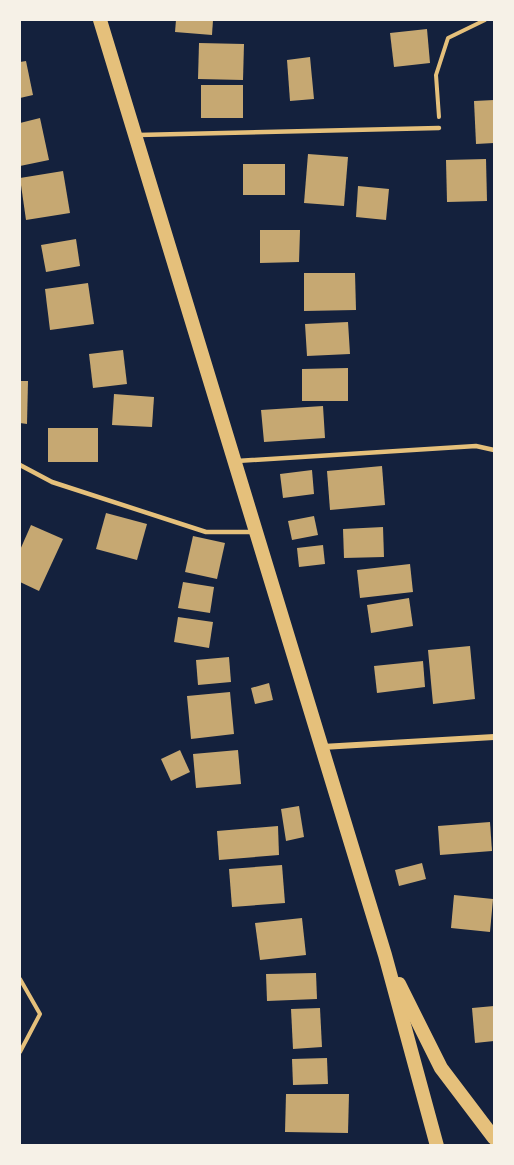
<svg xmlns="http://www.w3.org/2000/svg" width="514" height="1165" font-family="'Fira Sans',sans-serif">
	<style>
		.building { fill: #c6a872 }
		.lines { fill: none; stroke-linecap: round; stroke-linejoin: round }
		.path { stroke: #e5c07b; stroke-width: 4 }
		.service { stroke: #e5c07b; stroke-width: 4.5 }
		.minor { stroke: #e5c07b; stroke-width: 6 }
		.primary { stroke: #e5c07b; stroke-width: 14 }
	</style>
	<rect width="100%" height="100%" fill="#14213d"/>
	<g class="building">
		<polygon points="176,20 213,20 212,35 175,32"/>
		<polygon points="427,29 430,63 394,67 390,33"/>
		<polygon points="199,43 244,44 243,80 198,79"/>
		<polygon points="310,57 314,99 290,101 287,60"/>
		<polygon points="26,61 33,95 20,98 20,62"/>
		<rect x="201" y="85" width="42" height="33"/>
		<polygon points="494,100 494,143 476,144 474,101"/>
		<polygon points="40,118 49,160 20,166 20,123"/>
		<polygon points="308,154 348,157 344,206 304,203"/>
		<polygon points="486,159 487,201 447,202 446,160"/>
		<rect x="243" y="164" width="42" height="31"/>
		<polygon points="63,171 70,213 26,220 20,178"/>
		<polygon points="358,186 389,189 386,220 356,217"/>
		<polygon points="260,230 300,230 299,262 260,263"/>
		<polygon points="76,239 80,266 46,272 41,245"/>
		<polygon points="304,273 355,273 356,310 304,311"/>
		<polygon points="88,283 94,324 50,330 45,289"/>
		<polygon points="348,322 350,354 307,356 305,324"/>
		<polygon points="123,350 127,384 93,388 89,354"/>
		<polygon points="348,368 348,401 302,401 302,369"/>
		<polygon points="20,381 28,381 27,424 20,423"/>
		<polygon points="114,394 154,397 152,427 112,425"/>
		<polygon points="323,406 325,438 264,442 261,410"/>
		<rect x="48" y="428" width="50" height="34"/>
		<polygon points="382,466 385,505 330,510 327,471"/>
		<polygon points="312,470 314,494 283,498 280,474"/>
		<polygon points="106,513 147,524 137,560 96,549"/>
		<polygon points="314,516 318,535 292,540 288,521"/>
		<polygon points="31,525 63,539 39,591 20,582 20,550"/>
		<polygon points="383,527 384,557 344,558 343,529"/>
		<polygon points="193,536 225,543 217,579 185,572"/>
		<polygon points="323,545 325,564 299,567 297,548"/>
		<polygon points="410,564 413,592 360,598 357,570"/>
		<polygon points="183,582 214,587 210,613 178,608"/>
		<polygon points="409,598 413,626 371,633 367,605"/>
		<polygon points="178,617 213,622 209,648 174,642"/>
		<polygon points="470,646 475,699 433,704 428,650"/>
		<polygon points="229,657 231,682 198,685 196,660"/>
		<polygon points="423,661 425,687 377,693 374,666"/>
		<polygon points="269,683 273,700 255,704 251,688"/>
		<polygon points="230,692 234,734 191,739 187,696"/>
		<polygon points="180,750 190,772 171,781 161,759"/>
		<polygon points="238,750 241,784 196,788 193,754"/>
		<polygon points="299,806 304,837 286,841 281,809"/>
		<polygon points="490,822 492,851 440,855 438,826"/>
		<polygon points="278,826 279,855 219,860 217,831"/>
		<polygon points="422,863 426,879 399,886 395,870"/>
		<polygon points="282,865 285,903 232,907 229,869"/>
		<polygon points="454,895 493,899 490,932 451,928"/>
		<polygon points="302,918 306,955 260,960 255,923"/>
		<polygon points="316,973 317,999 267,1001 266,974"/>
		<polygon points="494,1006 494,1041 475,1043 472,1008"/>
		<polygon points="320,1008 322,1047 293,1049 291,1009"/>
		<polygon points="327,1058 328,1084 293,1085 292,1059"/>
		<polygon points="286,1094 349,1094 348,1133 285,1132"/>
	</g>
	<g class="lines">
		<g class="path">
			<polyline points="439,117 436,75 448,38 485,20"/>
			<polyline points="20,979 40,1014 20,1052"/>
		</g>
		<g class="service">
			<polyline points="138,135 439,128"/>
			<polyline points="237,461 476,446 494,450"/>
			<polyline points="20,465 52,482 206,532 253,532"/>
		</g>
		<polyline class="minor" points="322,747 494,737"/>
		<g class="primary">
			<polyline points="100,20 385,955 437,1146"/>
			<polyline points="399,984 441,1068 494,1138"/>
		</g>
	</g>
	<rect width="514" height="1165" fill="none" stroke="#f6f1e7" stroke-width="42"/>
</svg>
